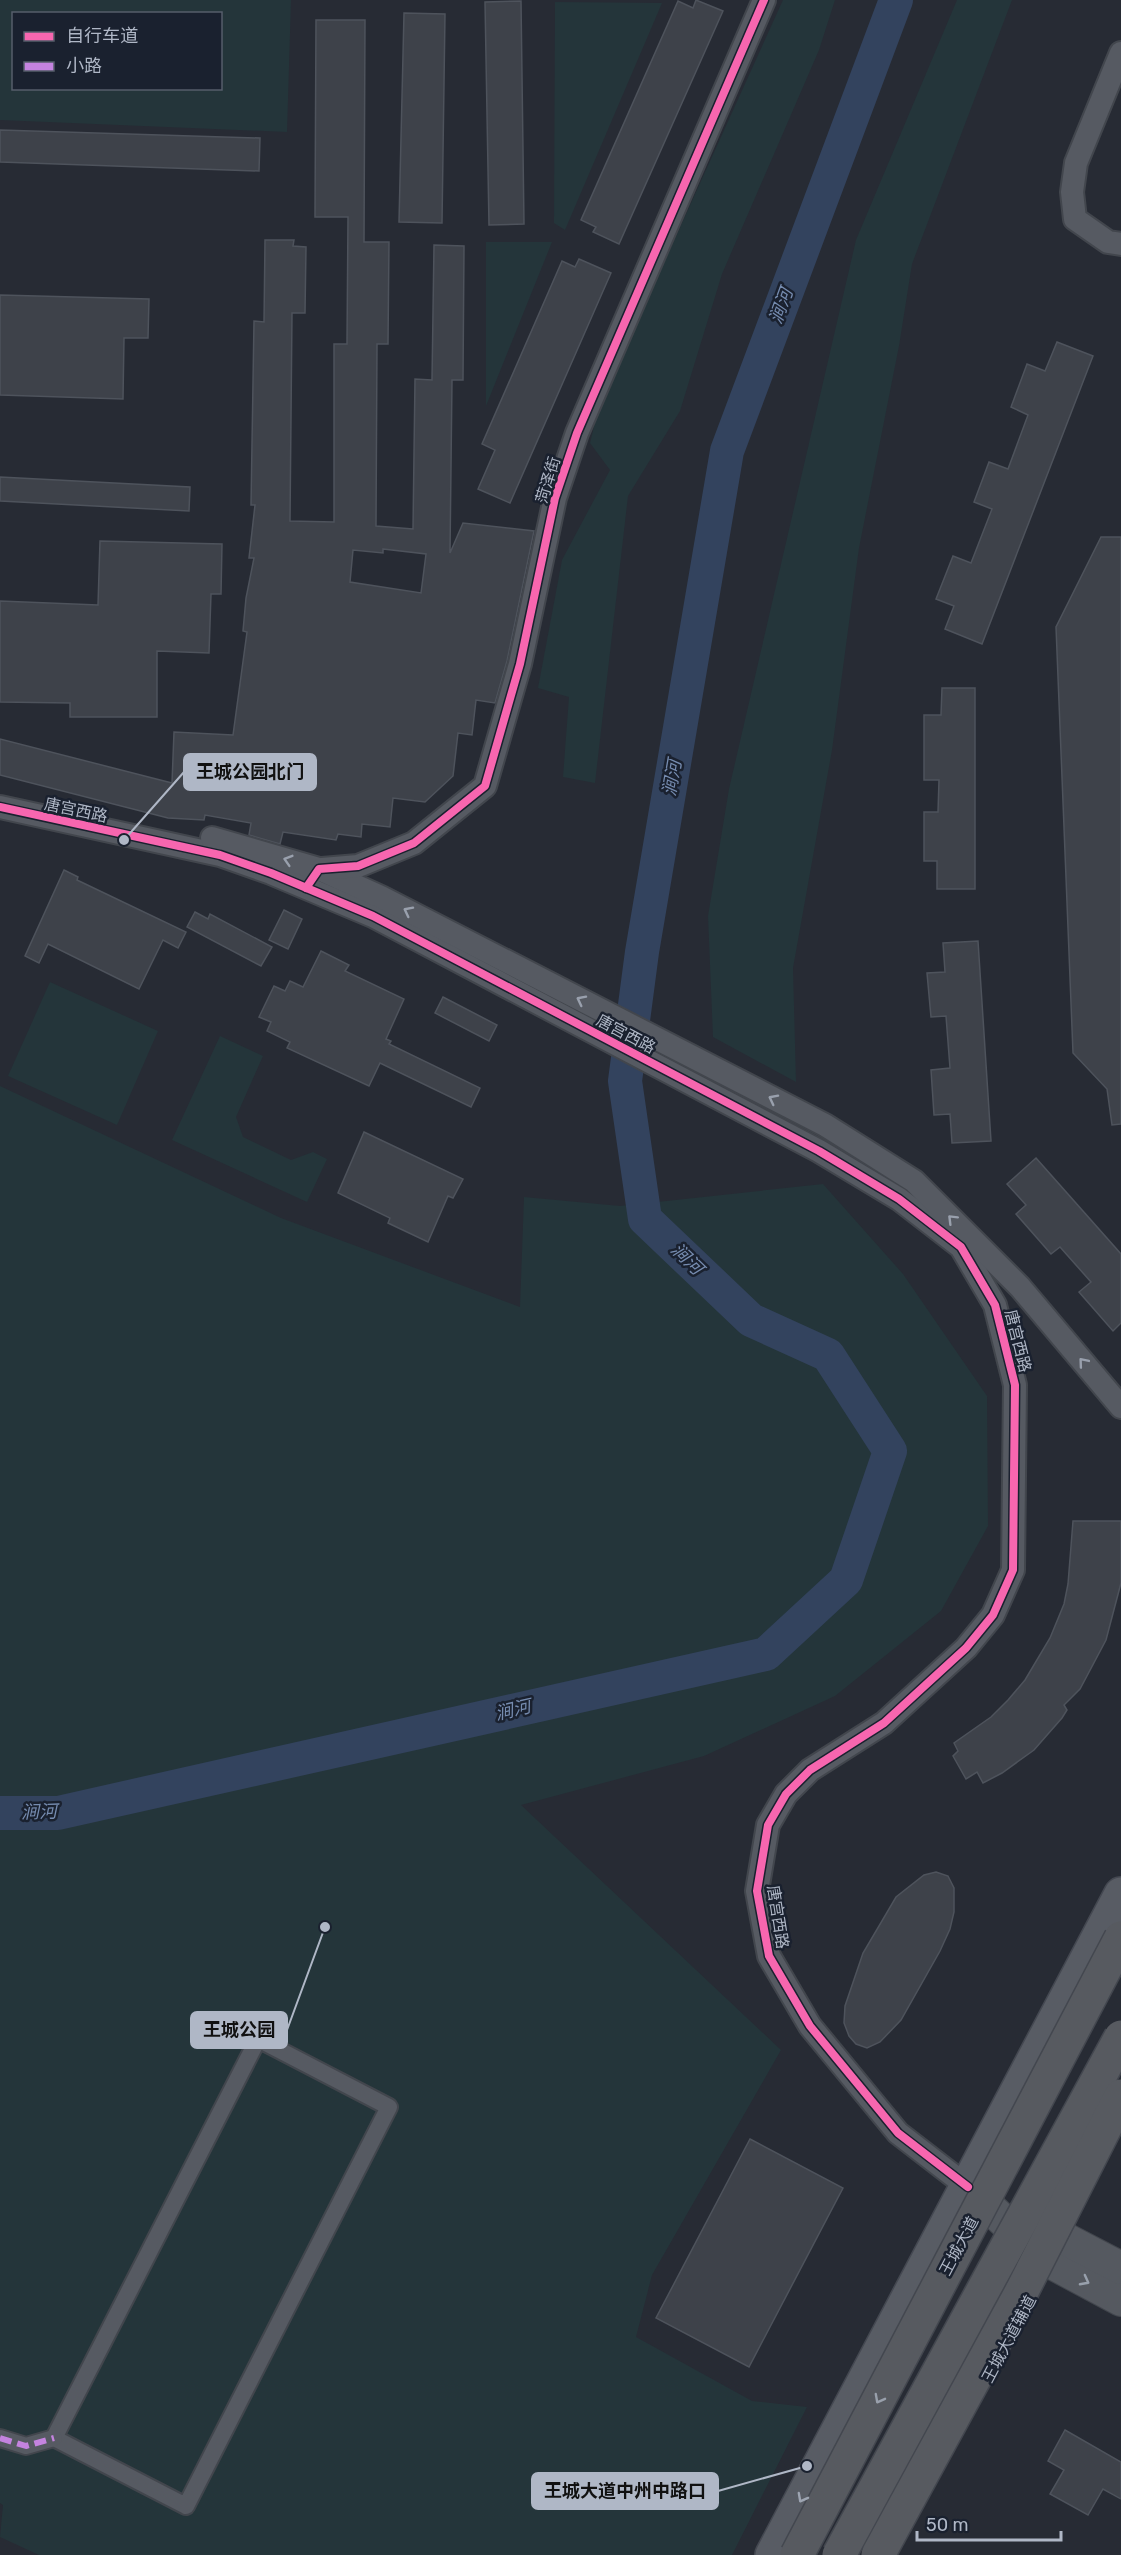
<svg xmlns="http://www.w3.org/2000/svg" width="1121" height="2555" font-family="Rubik,'Noto Sans SC',sans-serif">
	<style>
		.green { fill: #24353a; fill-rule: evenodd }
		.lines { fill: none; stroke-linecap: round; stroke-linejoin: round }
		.river { stroke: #33435e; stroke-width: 34 }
		.building { fill: #3e424a; stroke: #4e535c; stroke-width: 1.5; fill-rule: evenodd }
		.pedestrian-casing { stroke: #42464d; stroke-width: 20 }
		.minor-casing { stroke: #42464d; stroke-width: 26 }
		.secondary-casing { stroke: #42464d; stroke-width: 34 }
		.primary-casing { stroke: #444851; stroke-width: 36 }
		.pedestrian { stroke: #565a62; stroke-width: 16 }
		.minor { stroke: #565a62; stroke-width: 22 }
		.secondary { stroke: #555960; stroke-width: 32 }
		.primary { stroke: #585c64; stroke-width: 33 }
		.trunk-bridge-casing { stroke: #43474f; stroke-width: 36; stroke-linecap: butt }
		.trunk-bridge { stroke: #575a60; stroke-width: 33 }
		.quiet { stroke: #c483df; stroke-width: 6; stroke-dasharray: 12 6; stroke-linecap: butt }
		.cycleway-casing { stroke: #1a212f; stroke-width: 11 }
		.cycleway { stroke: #f766af; stroke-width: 8 }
		.oneway { stroke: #99a0ad }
		.oneway2 { stroke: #98a0ac }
		.oneway3 { stroke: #99a0ac }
		.oneway4 { stroke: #9ea5b2 }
		.labels { text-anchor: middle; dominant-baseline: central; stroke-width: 5; stroke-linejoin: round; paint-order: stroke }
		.street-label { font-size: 16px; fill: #afb7c6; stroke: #1a212f }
		.water-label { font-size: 18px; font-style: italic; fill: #768cb0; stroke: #1a212f }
		.leader { fill: none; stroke: #afb7c6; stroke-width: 2 }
		.callout-dot { fill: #afb7c6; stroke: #1a212f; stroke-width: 2 }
		.callout { fill: #afb7c6; stroke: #afb7c6; stroke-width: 2 }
		.callout-label { font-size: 18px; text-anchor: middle; font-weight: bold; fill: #111 }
	</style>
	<rect width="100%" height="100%" fill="#272b34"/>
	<g class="green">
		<path d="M0,0H291L287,132L0,120ZM14,14H220V88H14Z"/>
		<polygon points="783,0 835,0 819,50 722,274 680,411 628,496 595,783 563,777 569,697 538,688 562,560 610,470 590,443 599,406"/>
		<polygon points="957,0 1012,0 912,264 899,346 859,548 832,750 793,968 796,1082 713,1037 708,916 729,789 856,240"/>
		<polygon points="555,2 662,3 565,230 554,223"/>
		<polygon points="486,242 552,242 486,406"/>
		<polygon points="50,982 158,1031 117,1125 8,1076"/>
		<polygon points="220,1036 263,1056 236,1117 243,1137 291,1160 313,1152 327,1159 307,1202 172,1140"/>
		<polygon points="0,1086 281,1218 520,1307 524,1197 620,1206 823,1184 903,1274 987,1396 988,1526 941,1611 835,1696 704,1756 521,1805 781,2050 652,2275 636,2337 752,2401 807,2407 732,2555 39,2555 0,2537 3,2505 0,2503"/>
	</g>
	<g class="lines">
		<polyline class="river" points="0,1813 58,1813 766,1654 846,1580 890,1451 828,1355 751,1320 645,1219 625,1081 642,952 727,451 896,0"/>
	</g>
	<g class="building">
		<polygon points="696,0 723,11 619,244 593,232 596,227 581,220 678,1 693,8"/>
		<polygon points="521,1 524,224 489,225 485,2"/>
		<polygon points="404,13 445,14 442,223 399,222"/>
		<path d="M316,20H365L364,242H389L388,344H377L376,526L413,529L415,379L432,380L434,245L464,246L463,380H452L450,553L463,523L534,531L507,661L495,703L476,700L472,735L458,733L453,776L425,802L393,798L390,827L362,824L361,837L338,834L336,840L283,832L280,844L249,835L251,823L205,815L204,820L168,818L0,775V739L172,783L174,732L233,735L247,632L243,631L246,598L254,558H249L255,505H251L254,321L264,322L265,240H294L293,246L306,247L305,313H292L290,521L334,522V344H347L348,217H315ZM383,549L426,554L421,593L350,582L353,550L383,553Z"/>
		<polygon points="0,130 260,138 259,171 0,162"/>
		<polygon points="579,259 611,273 510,503 478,489 495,450 482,444 562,261 575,267"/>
		<polygon points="0,295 149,299 148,338 124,338 123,399 0,395"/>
		<polygon points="1057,342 1093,356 982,644 945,629 954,606 936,599 953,556 971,563 992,509 974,502 989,462 1008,469 1028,415 1011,407 1027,364 1045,371"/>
		<polygon points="0,477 190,487 189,511 0,501"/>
		<polygon points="1101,537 1121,537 1121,1124 1112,1125 1107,1089 1073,1053 1056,627"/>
		<polygon points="100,541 222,544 221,594 211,594 209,653 157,651 157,717 70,717 70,703 0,702 0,601 98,605"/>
		<polygon points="942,688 975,688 975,889 937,889 937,861 924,861 924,812 938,812 939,780 924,780 924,715 941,715"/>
		<polygon points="64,870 78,877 77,880 186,932 178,948 163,940 139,989 48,944 39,963 25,956"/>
		<polygon points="284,910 302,919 288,949 269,940"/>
		<polygon points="195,912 208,919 210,914 272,947 261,966 187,927"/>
		<polygon points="978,941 991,1141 952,1143 950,1114 934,1115 931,1070 950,1068 946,1016 931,1017 927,973 945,972 943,943"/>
		<polygon points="321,951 349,965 345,971 404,999 386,1039 391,1041 389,1044 480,1088 471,1107 380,1063 369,1086 287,1048 290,1042 267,1031 271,1022 259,1017 274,986 285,991 290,981 303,987"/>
		<polygon points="443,997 497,1025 489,1041 435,1013"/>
		<polygon points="364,1132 463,1179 453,1198 448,1196 428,1242 388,1223 390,1218 338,1193"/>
		<polygon points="1036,1158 1121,1254 1121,1323 1113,1331 1079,1292 1091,1282 1060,1247 1051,1254 1016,1214 1026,1205 1007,1184"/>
		<polygon points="1073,1521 1121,1521 1121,1583 1106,1640 1080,1689 1064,1705 1067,1710 1062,1718 1034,1750 1002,1773 983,1783 977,1772 966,1779 953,1756 958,1751 954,1743 991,1717 1008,1700 1025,1680 1050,1638 1064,1604 1068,1584"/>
		<polygon points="936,1872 948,1876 954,1888 954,1912 950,1929 940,1951 901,2020 880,2042 867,2048 856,2044 849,2036 844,2023 845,2006 863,1953 896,1897 924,1875"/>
		<polygon points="750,2139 843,2188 749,2367 656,2318"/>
		<polygon points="1065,2430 1121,2462 1121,2499 1103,2489 1088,2515 1050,2494 1064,2470 1048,2461"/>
	</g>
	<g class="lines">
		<defs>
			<g id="pedestrian">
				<polygon points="258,2039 389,2107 186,2506 54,2438"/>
				<polyline points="0,2438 26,2446 54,2438"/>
			</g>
			<g id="minor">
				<polyline points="1121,53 1076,163 1072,192 1075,219 1108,242 1121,244"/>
				<polyline points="0,807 220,855 271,873 373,916 819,1151 899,1199 961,1247 995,1305 1015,1385 1013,1570 993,1615 966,1648 884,1723 810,1770 786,1794 768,1825 757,1891 769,1956 810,2026 898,2133 968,2187"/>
				<polyline points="212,838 319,869 381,897 825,1125 914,1181 1020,1287 1121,1407"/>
				<polyline points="322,869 358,866 414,843 485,786 520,664 555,498 577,433 764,0"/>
			</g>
			<g id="secondary">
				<polyline points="968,2187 1030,2246 1050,2262 1121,2300"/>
				<polyline points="1029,2220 1121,2268"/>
			</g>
			<polyline id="primary" points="772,2555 1121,1894"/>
		</defs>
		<use href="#pedestrian" class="pedestrian-casing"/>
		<use href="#minor" class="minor-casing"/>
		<use href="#secondary" class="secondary-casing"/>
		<use href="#primary" class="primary-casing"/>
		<use href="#pedestrian" class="pedestrian"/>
		<use href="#minor" class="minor"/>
		<use href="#secondary" class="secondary"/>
		<use href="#primary" class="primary"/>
		<defs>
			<g id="trunk-bridge">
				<polyline points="797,2555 1121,1938"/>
				<polyline points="839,2555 1121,2037"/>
				<polyline points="878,2555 1022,2291 1121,2096"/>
			</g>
		</defs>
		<use href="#trunk-bridge" class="trunk-bridge-casing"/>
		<use href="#trunk-bridge" class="trunk-bridge"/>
		<polyline class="quiet" points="0,2438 26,2446 54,2438"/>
		<defs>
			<g id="cycleway">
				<polyline points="0,807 220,855 271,873 373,916 819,1151 899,1199 961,1247 995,1305 1015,1385 1013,1570 993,1615 966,1648 884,1723 810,1770 786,1794 768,1825 757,1891 769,1956 810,2026 898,2133 968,2187"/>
				<polyline points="306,888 319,869 358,866 414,843 485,786 520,664 555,498 577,433 764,0"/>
			</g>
		</defs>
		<use href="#cycleway" class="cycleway-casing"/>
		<use href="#cycleway" class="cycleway"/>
	</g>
	<defs><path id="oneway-chevron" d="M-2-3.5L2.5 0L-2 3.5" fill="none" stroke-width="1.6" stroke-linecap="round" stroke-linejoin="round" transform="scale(1.5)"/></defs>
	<g class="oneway">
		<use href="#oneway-chevron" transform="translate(288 860) rotate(-163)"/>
		<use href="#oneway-chevron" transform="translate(408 911) rotate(-153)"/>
		<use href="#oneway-chevron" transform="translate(581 1000) rotate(-153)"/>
		<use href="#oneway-chevron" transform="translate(773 1099) rotate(-153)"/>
		<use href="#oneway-chevron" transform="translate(952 1219) rotate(-135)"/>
		<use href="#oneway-chevron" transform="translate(1083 1362) rotate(-130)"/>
	</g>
	<use class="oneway2" href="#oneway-chevron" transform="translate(1085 2281) rotate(28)"/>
	<use class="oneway3" href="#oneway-chevron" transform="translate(879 2399) rotate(118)"/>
	<use class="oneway4" href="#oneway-chevron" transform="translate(802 2498) rotate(118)"/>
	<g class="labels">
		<g class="street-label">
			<text transform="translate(548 480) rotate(-73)">菏泽街</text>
			<text transform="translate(76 810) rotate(12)">唐宫西路</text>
			<text transform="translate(626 1034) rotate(28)">唐宫西路</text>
			<text transform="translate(1018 1341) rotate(76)">唐宫西路</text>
			<text transform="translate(778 1917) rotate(81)">唐宫西路</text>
			<text transform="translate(959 2246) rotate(-62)">王城大道</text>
			<text transform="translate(1009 2339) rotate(-62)">王城大道辅道</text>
		</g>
		<g class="water-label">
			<text transform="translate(781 306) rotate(-70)">涧河</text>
			<text transform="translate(672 778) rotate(-80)">涧河</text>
			<text transform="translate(687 1259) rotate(44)">涧河</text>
			<text transform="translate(513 1710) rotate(-13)">涧河</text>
			<text transform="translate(39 1812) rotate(-2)">涧河</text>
		</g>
	</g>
	<path class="leader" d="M124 840L184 772M325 1927L287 2030M807 2466L718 2491"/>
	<g class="callout-dot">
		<circle cx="124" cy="840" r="6"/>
		<circle cx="325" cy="1927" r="6"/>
		<circle cx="807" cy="2466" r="6"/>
	</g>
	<g class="callout">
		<rect x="184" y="754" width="132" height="36" rx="6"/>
		<rect x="191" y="2012" width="96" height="36" rx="6"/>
		<rect x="532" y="2473" width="186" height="36" rx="6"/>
	</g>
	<g class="callout-label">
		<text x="250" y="778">王城公园北门</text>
		<text x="239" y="2036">王城公园</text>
		<text x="625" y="2497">王城大道中州中路口</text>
	</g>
	<rect x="12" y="12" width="210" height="78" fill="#1a212f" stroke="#565d6b" stroke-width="1.5"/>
	<rect x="24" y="32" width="30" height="9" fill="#f766af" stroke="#565d6b" stroke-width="1.5"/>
	<text x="66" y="42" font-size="18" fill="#afb7c6">自行车道</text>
	<rect x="24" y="62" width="30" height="9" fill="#c483df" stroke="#565d6b" stroke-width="1.5"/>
	<text x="66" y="72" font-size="18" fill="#afb7c6">小路</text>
	<path d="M917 2531v9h144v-9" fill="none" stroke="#afb7c6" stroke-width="3"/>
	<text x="926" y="2531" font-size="18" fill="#afb7c6" stroke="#1a212f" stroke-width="4.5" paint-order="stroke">50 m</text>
</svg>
